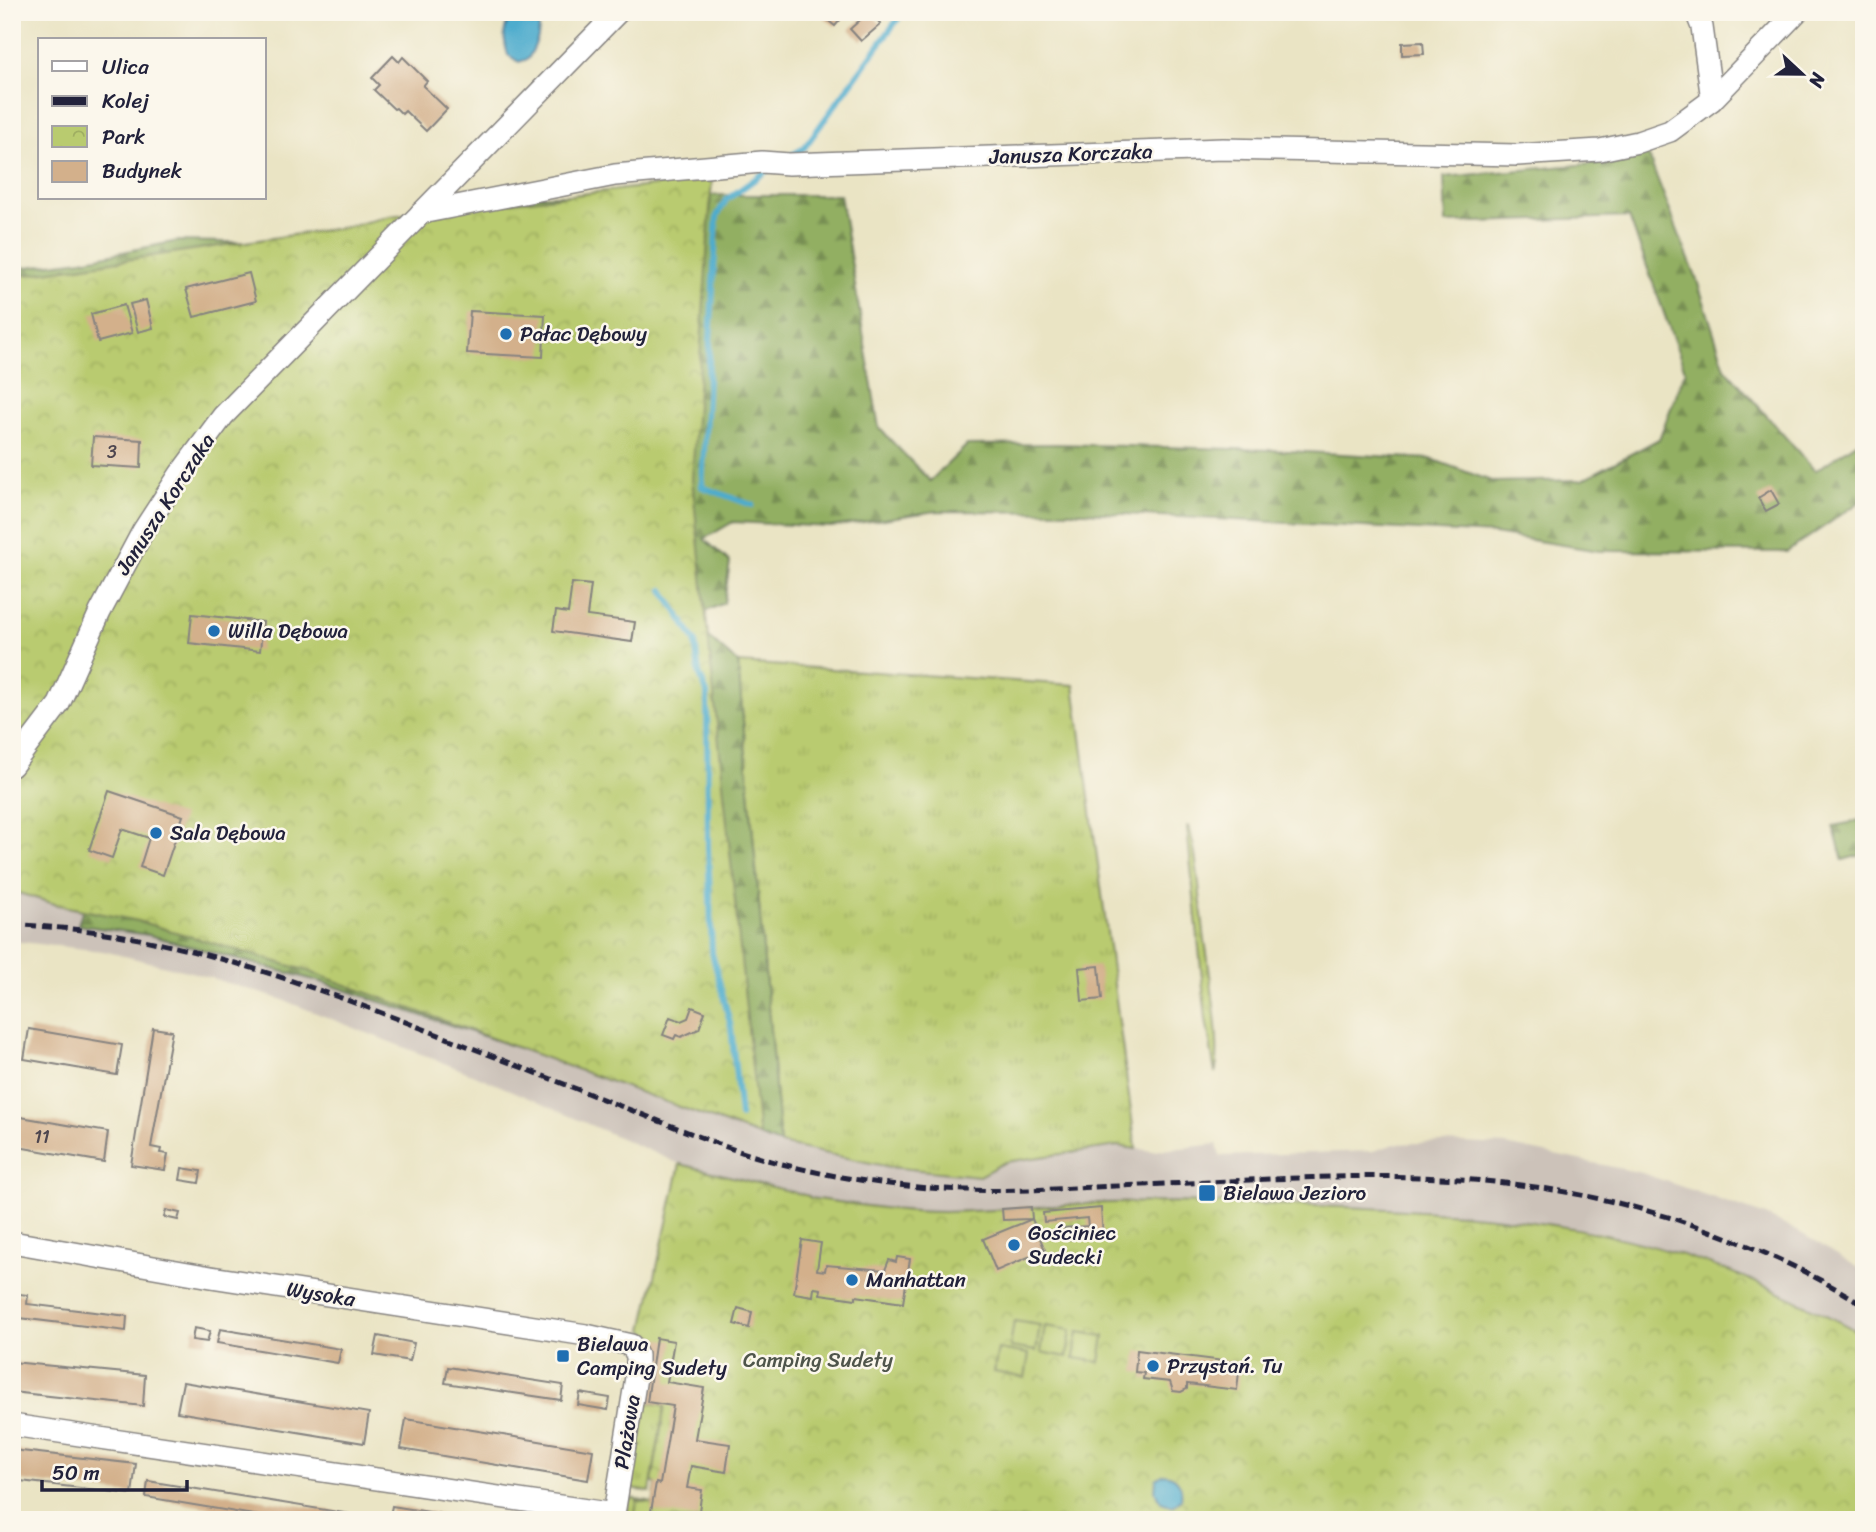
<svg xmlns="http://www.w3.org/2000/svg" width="1876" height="1532" font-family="Sriracha,sans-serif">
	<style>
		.industrial { fill: #ccc2b9 }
		.grass { fill: url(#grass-tufts); stroke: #6e7655; stroke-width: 2 }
		.forest { fill: url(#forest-firs); stroke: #5a684e; stroke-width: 2 }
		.park { fill: url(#park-crowns); stroke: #6e7655; stroke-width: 2 }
		.garden { fill: #b9cb6f; stroke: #6e7655; stroke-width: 2 }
		.water { fill: #4eaccd; stroke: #386784; stroke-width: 2 }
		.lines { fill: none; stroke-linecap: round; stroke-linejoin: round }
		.stream { stroke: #4eaccd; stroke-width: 6 }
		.building { fill: #d3b08b }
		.minor-casing { stroke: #868380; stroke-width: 24 }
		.minor { stroke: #fff; stroke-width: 21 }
		.rail { stroke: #22223b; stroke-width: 5; stroke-dasharray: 10 5; stroke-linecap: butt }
		.poi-dot { fill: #1f6fb2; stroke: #fbf7ec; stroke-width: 2.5 }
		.labels { text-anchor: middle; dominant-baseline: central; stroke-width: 5; stroke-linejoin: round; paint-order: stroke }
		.number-label { font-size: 18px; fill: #4e464f }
		.street-label { font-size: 21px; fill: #22223b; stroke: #fbf7ec }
		.poi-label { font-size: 21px; fill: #22223b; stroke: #fbf7ec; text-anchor: start }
		.park-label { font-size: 21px; fill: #4f554b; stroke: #fbf7ec }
	</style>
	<defs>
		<pattern id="grass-tufts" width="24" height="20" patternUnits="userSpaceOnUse" patternTransform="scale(1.75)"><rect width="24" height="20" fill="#b9cb6f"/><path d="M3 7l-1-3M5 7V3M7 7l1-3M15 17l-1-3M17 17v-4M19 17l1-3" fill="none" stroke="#9fae61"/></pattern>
		<pattern id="forest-firs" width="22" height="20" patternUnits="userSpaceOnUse" patternTransform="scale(1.75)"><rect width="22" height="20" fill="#92af62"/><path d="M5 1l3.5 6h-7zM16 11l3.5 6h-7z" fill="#778e52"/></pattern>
		<pattern id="park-crowns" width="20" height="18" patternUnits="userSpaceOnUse" patternTransform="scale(1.75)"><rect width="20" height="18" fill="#b9cb6f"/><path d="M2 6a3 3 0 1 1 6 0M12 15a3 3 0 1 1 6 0" fill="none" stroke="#9fae61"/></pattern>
	</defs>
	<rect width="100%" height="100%" fill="#fbf7ec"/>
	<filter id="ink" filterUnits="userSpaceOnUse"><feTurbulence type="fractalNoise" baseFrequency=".0143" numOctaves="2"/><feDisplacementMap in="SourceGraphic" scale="14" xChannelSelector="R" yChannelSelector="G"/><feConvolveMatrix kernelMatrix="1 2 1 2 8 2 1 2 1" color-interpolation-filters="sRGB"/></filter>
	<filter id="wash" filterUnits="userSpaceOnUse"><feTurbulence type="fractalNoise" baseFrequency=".00686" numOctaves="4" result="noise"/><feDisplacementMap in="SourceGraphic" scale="28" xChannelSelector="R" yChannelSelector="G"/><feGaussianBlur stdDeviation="1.57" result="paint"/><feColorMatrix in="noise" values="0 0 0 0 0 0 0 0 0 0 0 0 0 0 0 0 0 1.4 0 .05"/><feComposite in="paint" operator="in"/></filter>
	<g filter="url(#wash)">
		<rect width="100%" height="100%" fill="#eae4c4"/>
		<polygon class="industrial" points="12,891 58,905 138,921 477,1029 780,1144 890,1167 979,1176 1005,1162 1118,1146 1153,1151 1217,1144 1220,1156 1373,1151 1395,1144 1442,1142 1506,1145 1642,1173 1766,1216 1799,1232 1864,1271 1864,1336 1757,1282 1704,1261 1600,1232 1525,1220 1414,1210 1169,1203 1104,1203 945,1212 902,1210 809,1198 809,1196 680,1164 482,1078 283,1000 191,972 103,951 12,941"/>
		<g class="grass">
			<polygon points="738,663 1074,685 1136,1149 1118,1146 1005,1162 979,1176 890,1167 780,1144"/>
			<path d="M1189,826C1198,860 1200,898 1204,933C1208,963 1223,1050 1215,1073L1206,1019L1187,827Z"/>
			<polygon points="646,1402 665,1405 650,1492 631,1489"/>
			<polygon points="630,1498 649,1501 647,1514 680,1520 626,1520"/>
		</g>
		<g class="forest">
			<polygon points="1646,150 1697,280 1725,368 1815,471 1864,438 1864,499 1787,552 1599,551 1494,534 1086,512 936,511 831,527 733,522 704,539 730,562 724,603 695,616 707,636 738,663 780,1144 566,1064 325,983 149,935 78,925 88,893 12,776 12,269 82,260 178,241 268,243 531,195 840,195 879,428 930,481 967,445 1055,444 1270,450 1431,459 1494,482 1582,480 1659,439 1685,371 1629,217 1446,223 1444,177 1589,164"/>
			<polygon points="1864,820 1864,854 1843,860 1833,826"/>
		</g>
		<g class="park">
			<polygon points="712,179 692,479 759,1136 308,971 138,921 58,905 12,891 12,277 346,227 390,216"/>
			<path d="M680,1164L809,1196L810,1198C854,1204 899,1212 944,1212C998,1211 1052,1205 1106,1203C1186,1201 1265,1204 1345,1207C1508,1214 1647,1227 1797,1301C1819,1312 1843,1322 1864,1336V1520H634L637,1501L653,1503L656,1484L652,1482L665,1405L647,1402L656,1338L643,1330Z"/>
		</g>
		<g class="garden">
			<polygon points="1014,1321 1040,1325 1036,1351 1010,1347"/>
			<polygon points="1045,1326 1071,1330 1067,1357 1041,1352"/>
			<polygon points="1078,1332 1104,1336 1100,1362 1074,1358"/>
			<polygon points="998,1349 1029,1354 1025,1378 994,1372"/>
		</g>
		<g class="water">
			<path d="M513,12H536C543,30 537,43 528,59L519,62L508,55C503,38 502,27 513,12Z"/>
			<path d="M1164,1474C1178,1475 1183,1486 1181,1499L1173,1506L1161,1502L1155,1491L1156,1479Z"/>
		</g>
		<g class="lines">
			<g class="stream">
				<polyline points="790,156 804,148 903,12"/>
				<polyline points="752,505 702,487 717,216 726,200 769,169"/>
				<polyline points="663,590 695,641 699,673 707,693 708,846 712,953 731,1027 740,1116"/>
			</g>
		</g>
		<g id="blocks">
			<g class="building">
				<polygon points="821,12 833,12 841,19 835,26 820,14"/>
				<polygon points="869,12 881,24 861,41 850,29"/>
				<polygon points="1423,42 1424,54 1402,55 1402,43"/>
				<polygon points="393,56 399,62 403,57 427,81 423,86 447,109 426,131 405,111 402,114 396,108 394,109 374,90 379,85 372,78"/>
				<polygon points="249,273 256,301 194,317 186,289"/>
				<polygon points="146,300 153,328 138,332 130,304"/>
				<polygon points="124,305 132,333 98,342 91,314"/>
				<polygon points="470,311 545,315 543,357 467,353"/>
				<polygon points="93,437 142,440 141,468 91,465"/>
				<polygon points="1771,490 1779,504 1766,511 1758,498"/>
				<polygon points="572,583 591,585 587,616 635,622 632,642 553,631 556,611 568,613"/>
				<polygon points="192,614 263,622 260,651 189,643"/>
				<polygon points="109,791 183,816 163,875 140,867 149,838 122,829 112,858 89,850"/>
				<polygon points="1099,966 1102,999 1082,1001 1079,968"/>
				<polygon points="692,1007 705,1012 699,1029 681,1037 676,1035 674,1039 663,1035 670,1017 681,1021 688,1018"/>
				<polygon points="153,1028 172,1031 151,1147 161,1149 160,1153 168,1154 165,1170 131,1165"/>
				<polygon points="29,1029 122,1045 117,1075 24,1059"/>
				<polygon points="15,1116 108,1132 104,1162 12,1146"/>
				<polygon points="182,1168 201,1171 199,1183 180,1180"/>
				<polygon points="1031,1207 1032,1219 1003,1220 1002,1209"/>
				<polygon points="1101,1208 1103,1236 1065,1240 1064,1228 1088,1226 1087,1218 1044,1222 1043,1213"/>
				<polygon points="166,1210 180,1213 178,1220 164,1217"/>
				<polygon points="1032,1219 1045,1250 996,1271 983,1239"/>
				<polygon points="802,1240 821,1243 817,1270 825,1271 826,1265 885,1270 889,1260 896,1262 897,1257 910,1259 903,1303 856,1296 856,1299 820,1294 821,1289 814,1288 813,1296 794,1293"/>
				<polygon points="12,1293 28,1295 27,1304 127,1316 126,1331 12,1317"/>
				<polygon points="738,1308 752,1312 749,1328 734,1324"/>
				<polygon points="194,1328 210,1331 207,1342 192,1340"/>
				<polygon points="220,1329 341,1349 338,1363 217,1343"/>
				<polygon points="378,1336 414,1343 410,1361 374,1355"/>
				<polygon points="656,1338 674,1341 667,1382 704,1388 695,1439 730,1444 726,1472 691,1466 687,1488 702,1490 698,1518 651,1511 656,1483 660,1484 673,1406 647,1402"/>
				<polygon points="1137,1350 1240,1363 1237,1390 1187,1384 1187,1389 1181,1392 1173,1391 1170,1382 1143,1379 1144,1373 1135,1372"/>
				<polygon points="12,1362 145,1375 143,1406 12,1392"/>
				<polygon points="448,1367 563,1385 561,1400 445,1383"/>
				<polygon points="183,1382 369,1413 364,1443 177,1412"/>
				<polygon points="580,1393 610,1398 608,1410 578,1405"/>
				<polygon points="406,1419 593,1450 588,1480 401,1449"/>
				<polygon points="12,1450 136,1464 132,1494 12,1480"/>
				<polygon points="148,1481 369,1517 369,1520 283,1520 146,1497"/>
				<polygon points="392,1506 467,1518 467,1520 389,1520"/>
			</g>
		</g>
	</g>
	<g filter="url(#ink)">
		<use href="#blocks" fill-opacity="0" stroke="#868380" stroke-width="2"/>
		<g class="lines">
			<defs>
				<g id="minor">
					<polyline points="1696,12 1702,27 1712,100"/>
					<polyline points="421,213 615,175 762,162 789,164 1223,149 1517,155 1600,150 1638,142 1670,131 1712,100 1797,12"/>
					<polyline points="12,766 59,704 100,612 143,531 180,474 223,416 618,12"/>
					<polyline points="12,1242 211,1277 586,1335 631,1345 637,1355 637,1371 613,1520"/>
					<polyline points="12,1425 614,1514"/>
				</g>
			</defs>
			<use href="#minor" class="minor-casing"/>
			<use href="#minor" class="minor"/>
			<path class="rail" d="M12,924C48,927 83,929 118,935C235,956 347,999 457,1042C546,1077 635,1112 724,1146C802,1174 884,1187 966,1190C1024,1192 1083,1187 1142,1185C1246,1181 1354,1172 1459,1179C1602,1188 1741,1230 1864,1305"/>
		</g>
	</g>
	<g class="poi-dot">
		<circle cx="506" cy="334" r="7"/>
		<circle cx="214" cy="631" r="7"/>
		<circle cx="156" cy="833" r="7"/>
		<rect x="1198" y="1184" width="18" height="18" rx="3.5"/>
		<circle cx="1014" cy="1245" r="7"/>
		<circle cx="852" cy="1280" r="7"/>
		<rect x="556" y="1349" width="14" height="14" rx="3.5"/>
		<circle cx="1153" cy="1366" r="7"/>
	</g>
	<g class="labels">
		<g class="number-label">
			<text x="112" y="452">3</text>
			<text x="42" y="1137">11</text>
		</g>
		<g class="street-label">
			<text transform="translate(1071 154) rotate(-2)">Janusza Korczaka</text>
			<text transform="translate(165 504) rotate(-57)">Janusza Korczaka</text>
			<text transform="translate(321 1294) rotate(9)">Wysoka</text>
			<text transform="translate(627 1432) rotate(-81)">Plażowa</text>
		</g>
		<g class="poi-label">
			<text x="520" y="334">Pałac Dębowy</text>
			<text x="228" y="631">Willa Dębowa</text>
			<text x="170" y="833">Sala Dębowa</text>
			<text x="1223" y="1193">Bielawa Jezioro</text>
			<text x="1028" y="1233">Gościniec<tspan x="1028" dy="24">Sudecki</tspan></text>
			<text x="866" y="1280">Manhattan</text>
			<text x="577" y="1344">Bielawa<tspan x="577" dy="24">Camping Sudety</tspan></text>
			<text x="1167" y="1366">Przystań. Tu</text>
		</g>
		<g class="park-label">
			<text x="818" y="1360">Camping Sudety</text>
		</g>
	</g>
	<rect width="1876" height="1532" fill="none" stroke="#fbf7ec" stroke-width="42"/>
	<rect x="38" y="38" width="228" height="161" fill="#fbf7ec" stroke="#a4a2a5" stroke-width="2"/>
	<rect x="52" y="61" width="35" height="10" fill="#ffffff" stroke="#a4a2a5" stroke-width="2"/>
	<text x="102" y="74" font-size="21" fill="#22223b">Ulica</text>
	<rect x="52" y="96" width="35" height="10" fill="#22223b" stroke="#a4a2a5" stroke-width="2"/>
	<text x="102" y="108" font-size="21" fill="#22223b">Kolej</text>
	<rect x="52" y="126" width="35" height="21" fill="url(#park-crowns)" stroke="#a4a2a5" stroke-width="2"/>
	<text x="102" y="144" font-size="21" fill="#22223b">Park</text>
	<rect x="52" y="161" width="35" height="21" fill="#d3b08b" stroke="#a4a2a5" stroke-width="2"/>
	<text x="102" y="178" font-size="21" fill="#22223b">Budynek</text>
	<g transform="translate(1802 74) rotate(112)" stroke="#fbf7ec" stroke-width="5" paint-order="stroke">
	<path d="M0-5L12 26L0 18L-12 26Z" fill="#22223b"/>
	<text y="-10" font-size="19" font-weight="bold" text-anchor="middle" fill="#22223b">N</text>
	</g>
	<path d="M42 1480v10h145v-10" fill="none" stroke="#22223b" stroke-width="3.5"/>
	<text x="52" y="1480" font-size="21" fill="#22223b" stroke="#fbf7ec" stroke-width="5" paint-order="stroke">50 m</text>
</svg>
